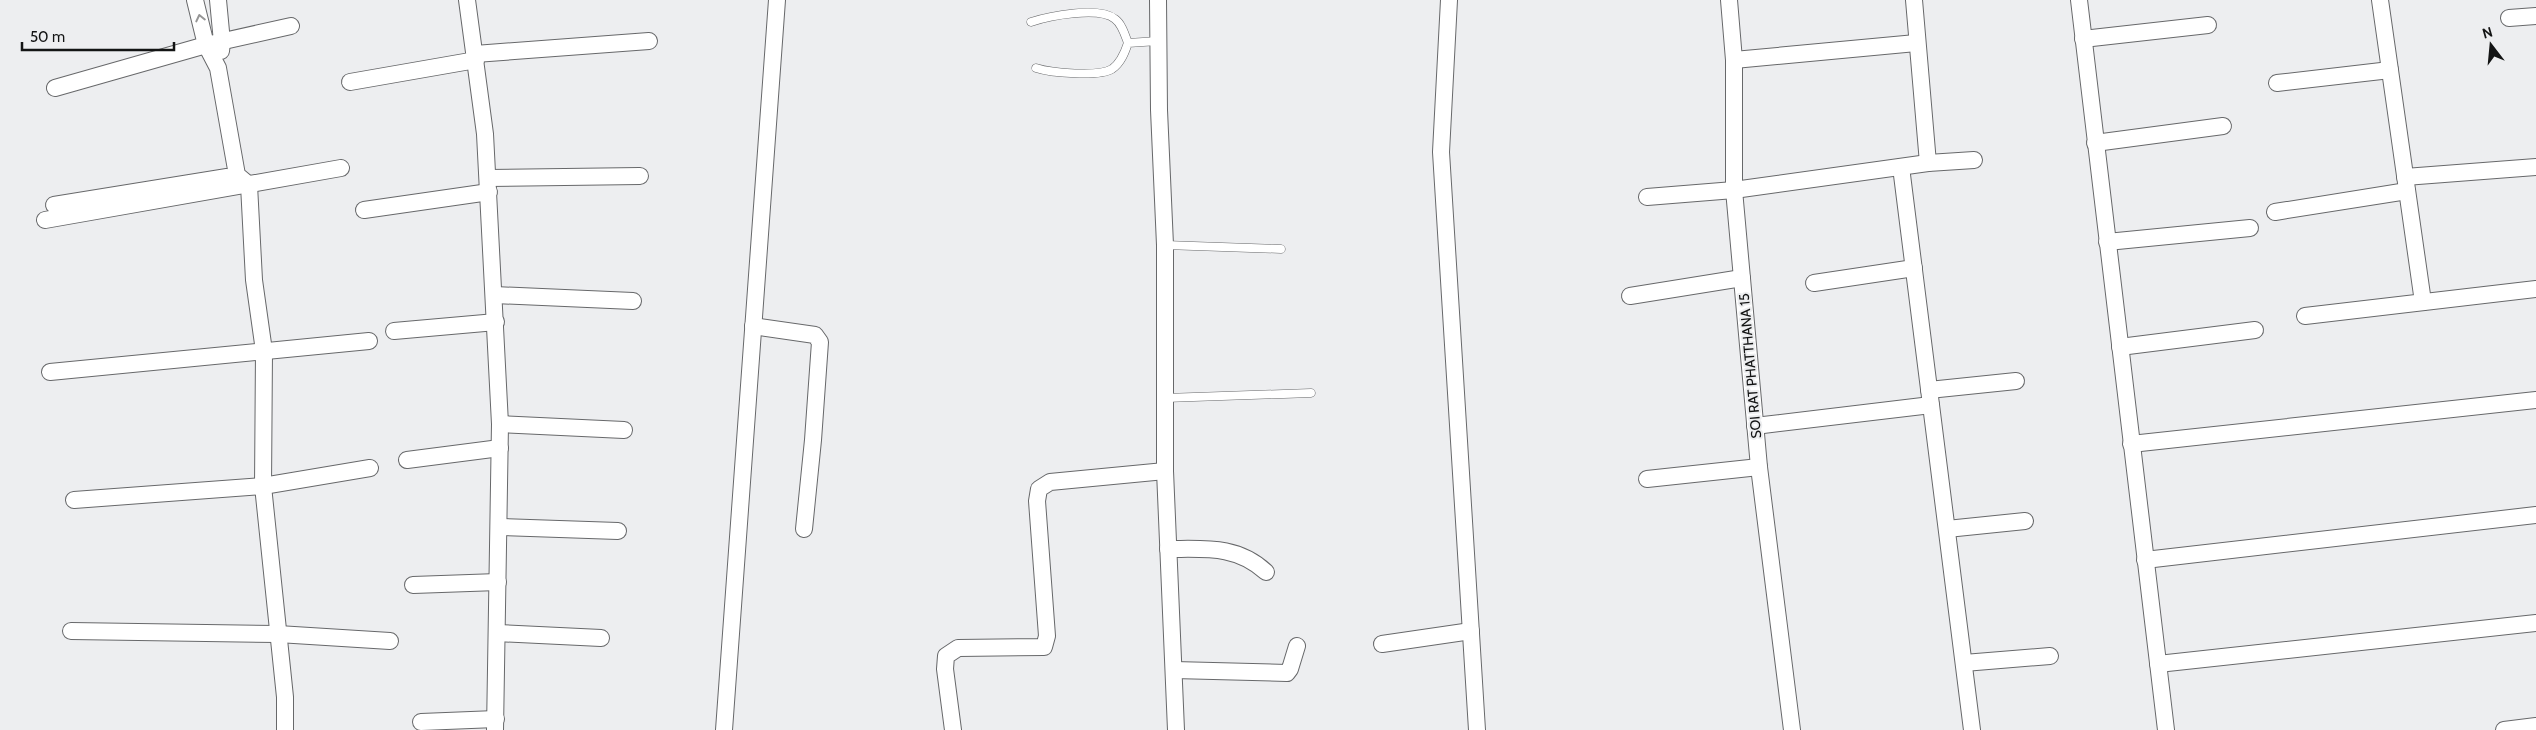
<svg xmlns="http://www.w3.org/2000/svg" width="2536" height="730" font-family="Cabin,sans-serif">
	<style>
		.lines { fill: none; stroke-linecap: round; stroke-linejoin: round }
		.lane-casing { stroke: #67686a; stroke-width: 9 }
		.street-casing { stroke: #67686a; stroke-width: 18 }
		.lane { stroke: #fff; stroke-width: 8 }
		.street { stroke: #fff; stroke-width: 16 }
		.oneway { stroke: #959595 }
		.labels { text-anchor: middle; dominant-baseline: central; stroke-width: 4; stroke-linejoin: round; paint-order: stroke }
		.street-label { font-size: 14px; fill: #131414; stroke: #edeef0 }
	</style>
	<rect width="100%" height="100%" fill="#edeef0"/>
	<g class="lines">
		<defs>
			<g id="lane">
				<path d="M1031,22C1049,16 1099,6 1115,19C1122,24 1125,35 1128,43"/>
				<path d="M1036,68C1051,73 1099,77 1112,69C1121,63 1125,52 1128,43L1158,41"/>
				<polyline points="1165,245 1281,249"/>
				<polyline points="1165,398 1311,393"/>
			</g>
			<g id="street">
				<polyline points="195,0 206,45 218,68 237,175 249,185 254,280 264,351 263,486 285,697 285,730"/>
				<polyline points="218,0 222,42 221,51"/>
				<polyline points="467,0 485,134 500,424 495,730"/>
				<polyline points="1158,0 1159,110 1165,245 1165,471 1176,730"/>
				<polyline points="1449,0 1441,152 1477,730"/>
				<polyline points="1729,0 1734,60 1734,190 1759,467 1792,730"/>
				<polyline points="1914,0 1928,163"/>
				<polyline points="2079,0 2166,730"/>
				<polyline points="2380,0 2423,302"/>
				<polyline points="2509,18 2536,16"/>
				<polyline points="2083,39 2208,25"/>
				<polyline points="475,54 649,41"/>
				<polyline points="1734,60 1916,43"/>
				<polyline points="350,82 476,60"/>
				<polyline points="2277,83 2390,70"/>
				<polyline points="55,88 206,45 291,26"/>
				<polyline points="2095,143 2223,126"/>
				<polyline points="1901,167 1972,730"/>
				<polyline points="2405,177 2536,167"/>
				<polyline points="488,178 640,176"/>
				<polyline points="1647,197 1734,190 1928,163 1974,160"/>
				<polyline points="54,205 227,177"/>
				<polyline points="364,210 489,192"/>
				<polyline points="2275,212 2407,191"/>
				<polyline points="45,220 341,168"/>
				<polyline points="2107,242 2250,228"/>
				<polyline points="1814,283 1914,268"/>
				<polyline points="495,295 633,301"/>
				<polyline points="1630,296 1742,278"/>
				<polyline points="2305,316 2536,289"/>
				<polyline points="753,326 815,335 820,342 813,440 804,529"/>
				<polyline points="394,331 496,322"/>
				<polyline points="2120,347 2255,330"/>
				<polyline points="50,372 369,341"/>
				<polyline points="1929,390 2016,381"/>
				<polyline points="500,424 624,430"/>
				<polyline points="1755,426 1931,405"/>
				<polyline points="2131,444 2536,400"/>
				<polyline points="407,460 500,448"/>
				<polyline points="1647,479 1759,467"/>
				<polyline points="74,500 263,486 370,468"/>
				<polyline points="499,527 618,531"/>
				<polyline points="1947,529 2025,521"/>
				<path d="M1168,549C1205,549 1237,545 1266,572"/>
				<polyline points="2145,560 2536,515"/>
				<polyline points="413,585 498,582"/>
				<polyline points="71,631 278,634 390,641"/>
				<polyline points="497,633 601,638"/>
				<polyline points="1382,644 1471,631"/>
				<polyline points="1964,663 2050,656"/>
				<polyline points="2158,664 2536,623"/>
				<polyline points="1174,670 1287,673 1290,669 1297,646"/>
				<polyline points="421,722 496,719"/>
				<polyline points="724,730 777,0"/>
				<polyline points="953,730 945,669 946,656 958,648 1044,647 1047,636 1037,501 1039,489 1050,482 1165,471"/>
				<polyline points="2504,730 2536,726"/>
			</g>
		</defs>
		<use href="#lane" class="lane-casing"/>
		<use href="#street" class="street-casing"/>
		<use href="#lane" class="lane"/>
		<use href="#street" class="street"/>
	</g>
	<defs><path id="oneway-chevron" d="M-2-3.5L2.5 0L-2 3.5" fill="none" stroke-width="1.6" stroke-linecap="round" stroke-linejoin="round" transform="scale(1.25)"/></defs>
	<use class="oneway" href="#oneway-chevron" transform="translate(200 18) rotate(-103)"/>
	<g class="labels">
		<g class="street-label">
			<text transform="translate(1750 366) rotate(-95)">SOI RAT PHATTHANA 15</text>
		</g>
	</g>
	<g transform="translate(2491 45) rotate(344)" stroke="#edeef0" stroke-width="4" paint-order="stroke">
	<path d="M0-4L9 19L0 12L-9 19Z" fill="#131414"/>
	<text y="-8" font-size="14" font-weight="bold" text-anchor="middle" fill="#131414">N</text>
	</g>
	<path d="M22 42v8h152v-8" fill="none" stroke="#131414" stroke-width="2.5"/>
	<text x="30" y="42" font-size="15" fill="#131414" stroke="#edeef0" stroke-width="4" paint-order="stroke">50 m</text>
</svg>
